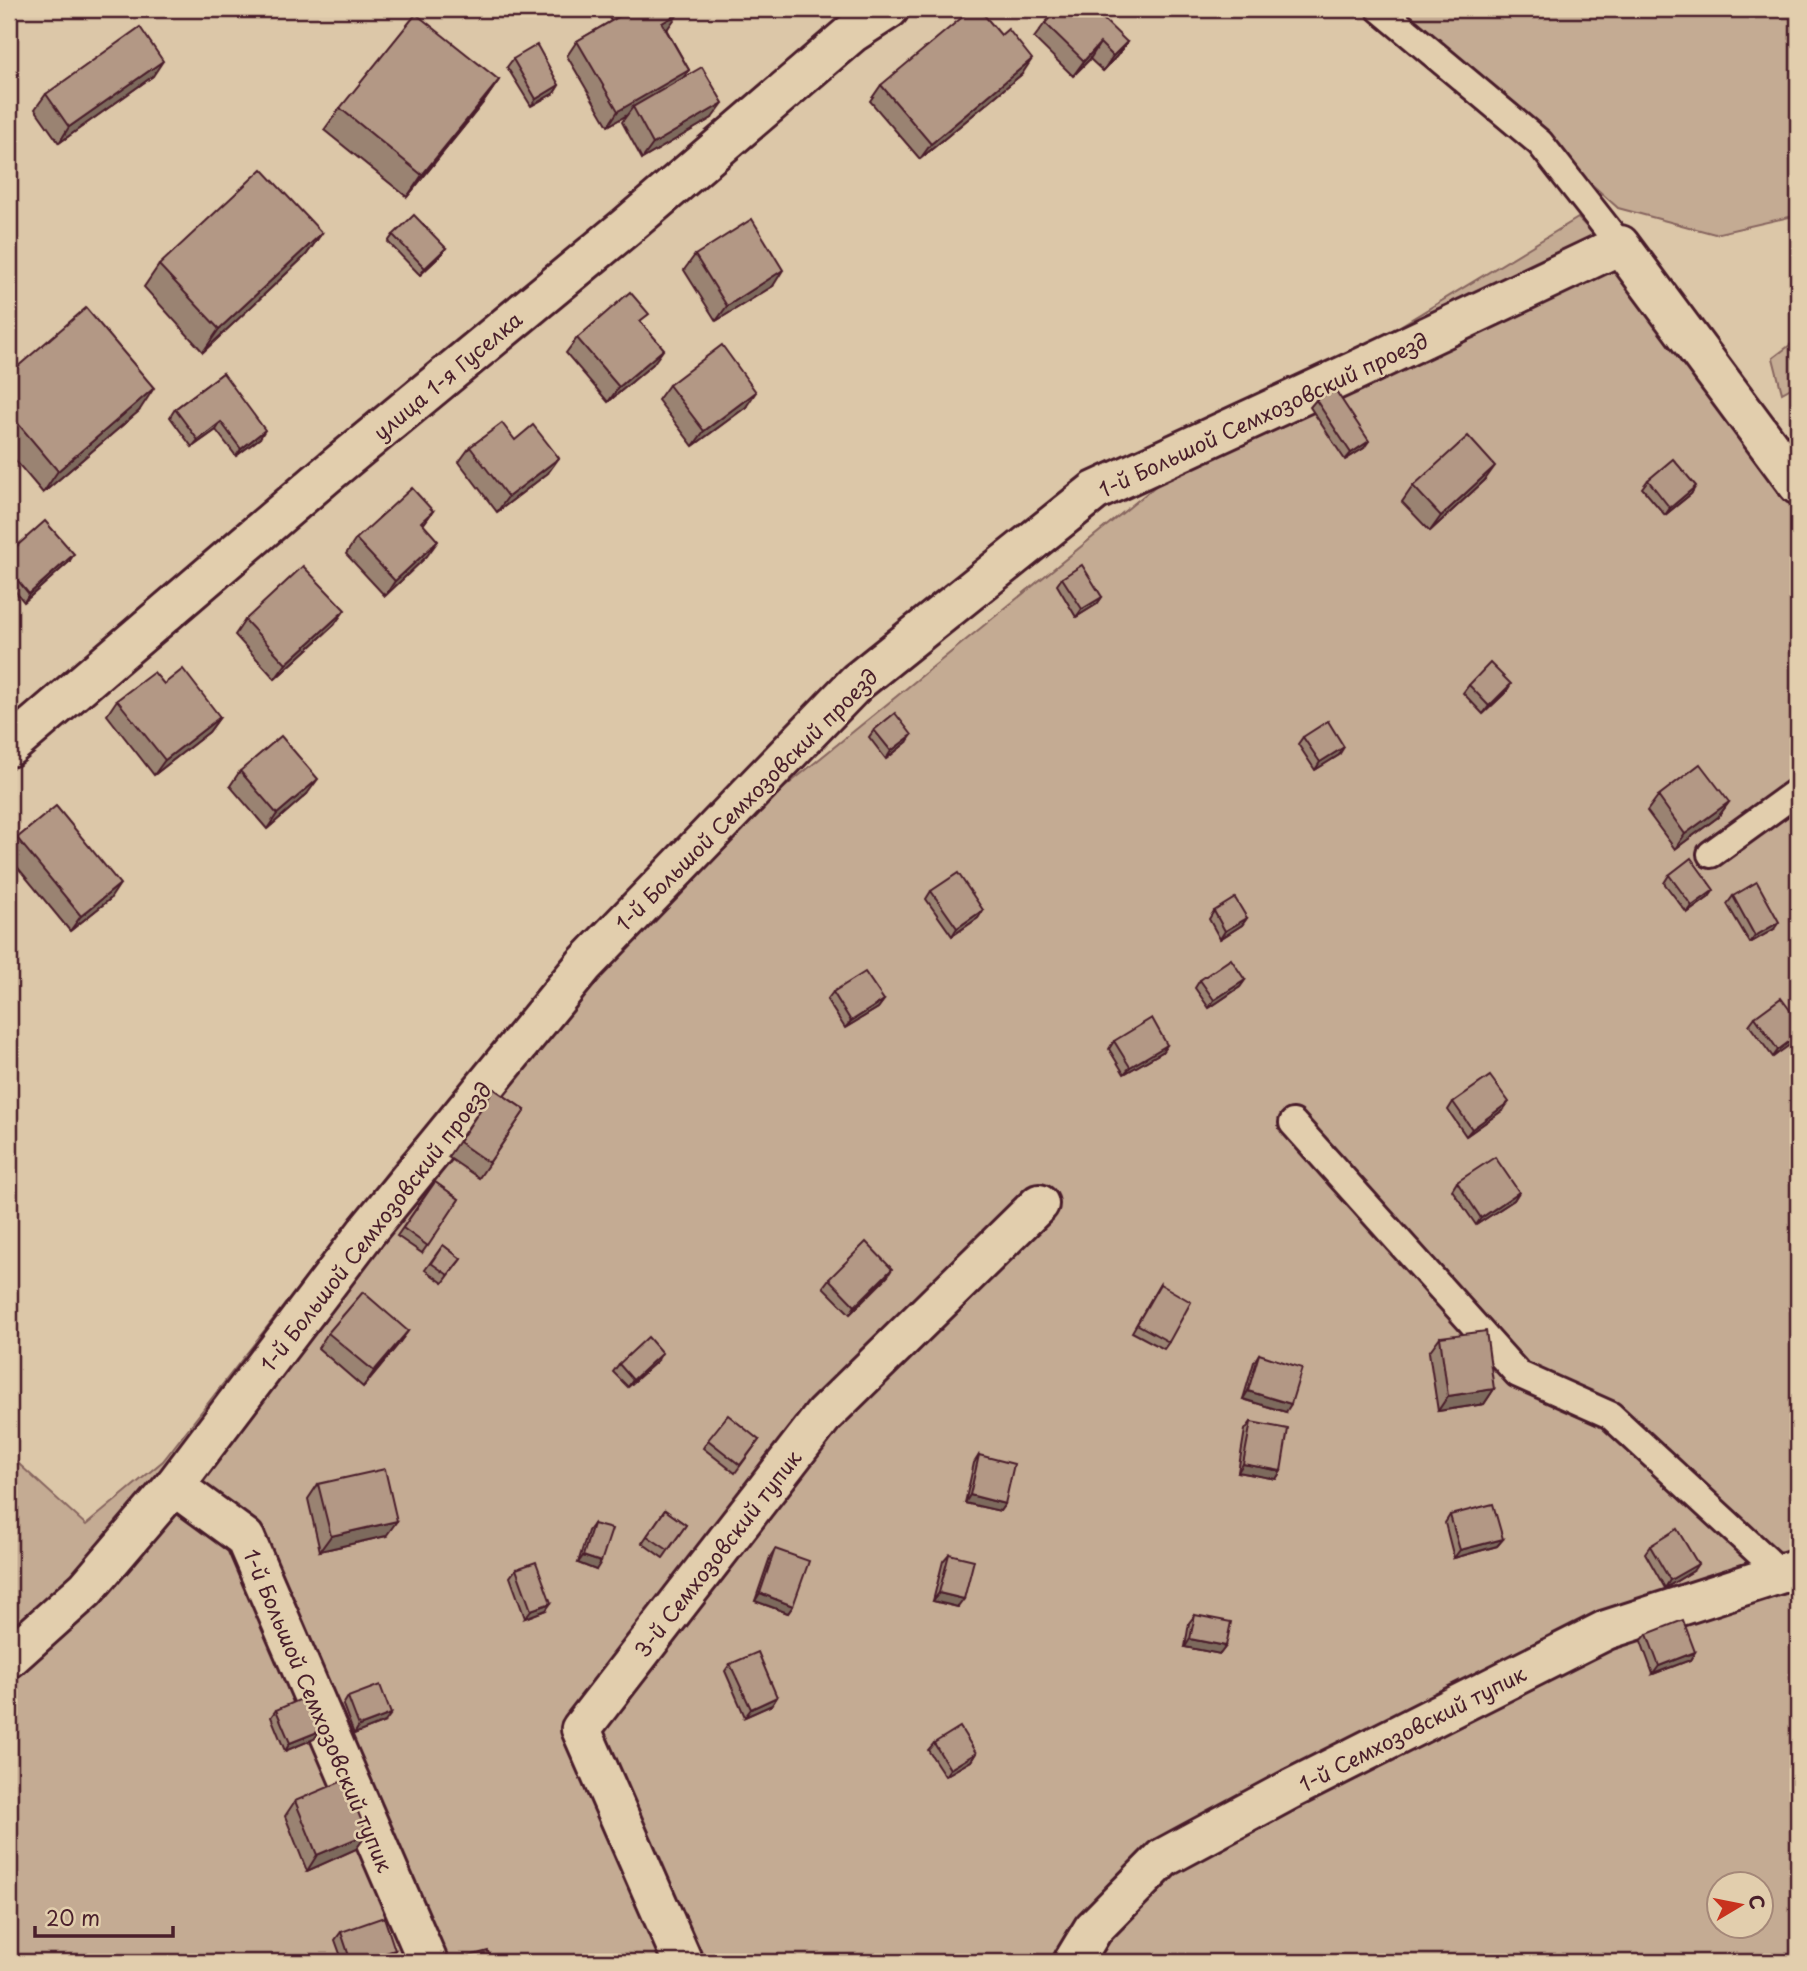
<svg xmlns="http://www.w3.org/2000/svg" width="1807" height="1971" font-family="'Playpen Sans',sans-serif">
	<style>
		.green { fill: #c4ab93; stroke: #87655f; stroke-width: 2; fill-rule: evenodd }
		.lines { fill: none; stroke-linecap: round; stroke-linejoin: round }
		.lane-casing { stroke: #4a1f2b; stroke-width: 32 }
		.street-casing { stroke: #4a1f2b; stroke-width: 44 }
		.lane { stroke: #e2cead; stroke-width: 26 }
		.street { stroke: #e2cead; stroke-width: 38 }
		.wall { fill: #9a8372; stroke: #4a1f2b; stroke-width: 2 }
		.shaded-wall { fill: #7d6a5d; stroke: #4a1f2b; stroke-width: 2 }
		.building { fill: #b39885; stroke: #4a1f2b; stroke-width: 2 }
		.labels { text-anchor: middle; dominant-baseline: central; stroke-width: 5; stroke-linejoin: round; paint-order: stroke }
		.street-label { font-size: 21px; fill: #4a1f2b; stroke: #e2cead }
	</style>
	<rect width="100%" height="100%" fill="#dcc7a8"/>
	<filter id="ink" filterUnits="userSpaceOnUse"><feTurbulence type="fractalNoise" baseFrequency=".0143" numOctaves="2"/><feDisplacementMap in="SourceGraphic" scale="14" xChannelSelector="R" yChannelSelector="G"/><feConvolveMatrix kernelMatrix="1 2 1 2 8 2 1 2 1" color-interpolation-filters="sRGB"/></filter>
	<g filter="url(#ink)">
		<g class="green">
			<polygon points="1397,9 1798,9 1798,215 1715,234 1618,208"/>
			<path d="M1578,218L1798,446V1962H9V1455L86,1525L163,1461L397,1160L567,964L1211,441ZM1720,1884H1762V1926H1720Z"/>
			<polygon points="1798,339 1798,384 1782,393 1773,358"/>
		</g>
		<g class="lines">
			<defs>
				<g id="lane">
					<polyline points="1380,9 1540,143 1620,245"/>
					<polyline points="1711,854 1798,791"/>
					<polyline points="1293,1123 1518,1374 1610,1415 1781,1573"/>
				</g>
				<g id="street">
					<polyline points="9,747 326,475 626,227 852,33 889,9"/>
					<polyline points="174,1486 245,1538 428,1962"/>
					<polyline points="9,1658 86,1589 174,1486 367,1231 584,965 857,682 1095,491 1359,369 1620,245 1798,485"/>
					<polyline points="683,1962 581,1729 824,1415 1039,1204"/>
					<polyline points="1073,1962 1093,1929 1163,1858 1291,1789 1606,1630 1798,1568"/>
				</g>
			</defs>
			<use href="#lane" class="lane-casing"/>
			<use href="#street" class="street-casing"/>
			<use href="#lane" class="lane"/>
			<use href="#street" class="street"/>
		</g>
		<g class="wall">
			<polygon points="604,9 676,9 668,28 666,29 689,70 684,77 712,118 642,159 622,122 627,115 608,126 567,56 577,41 611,21"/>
			<polygon points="1045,23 1127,42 1116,57 1103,71 1090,59 1073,76 1034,38"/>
			<polygon points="513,59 559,85 554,93 531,106 507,67"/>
			<polygon points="1022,74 920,159 870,101 881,85"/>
			<polygon points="153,76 59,143 35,109 46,94"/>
			<polygon points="499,80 483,103 407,197 324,130 340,108"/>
			<polygon points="322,233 306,255 203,352 144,287 159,265"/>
			<polygon points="393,235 446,248 440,256 420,275 388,242"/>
			<polygon points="695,255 773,286 716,321 684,270"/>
			<polygon points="642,324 653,364 608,402 566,353 577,338"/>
			<polygon points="223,373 260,438 236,456 216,430 192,447 170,417 175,409"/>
			<polygon points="9,374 139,411 43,493 9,453"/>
			<polygon points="669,385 746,407 693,446 658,400"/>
			<polygon points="1316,400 1364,448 1345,460 1310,407"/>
			<polygon points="515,440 548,473 497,512 459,462 470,447"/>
			<polygon points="1648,480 1691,494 1665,515 1642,488"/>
			<polygon points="1484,481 1430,531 1402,502 1413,486"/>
			<polygon points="433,511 423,525 427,556 385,596 346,554 356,539"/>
			<polygon points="9,553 69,562 24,602 9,584"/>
			<polygon points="1062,578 1102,597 1097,604 1076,617 1057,585"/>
			<polygon points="245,620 334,625 275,679 235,635"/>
			<polygon points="1798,631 1798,648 1792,639"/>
			<polygon points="164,684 220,717 209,732 154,775 107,715 117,700"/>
			<polygon points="1469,685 1506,692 1483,714 1463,693"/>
			<polygon points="874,730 907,742 886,759 869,737"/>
			<polygon points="1303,737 1339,755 1315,770 1298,744"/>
			<polygon points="240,771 307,794 267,829 230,786"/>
			<polygon points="1658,796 1729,802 1718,817 1675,849 1647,811"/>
			<polygon points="17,838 110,899 70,931 9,857 9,850"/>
			<polygon points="1669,875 1709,897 1687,913 1664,883"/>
			<polygon points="931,891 983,910 978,918 952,936 926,899"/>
			<polygon points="1733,896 1774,929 1750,943 1727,904"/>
			<polygon points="1214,911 1247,918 1242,925 1220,939 1209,919"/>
			<polygon points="1200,980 1245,980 1240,987 1209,1008 1195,988"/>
			<polygon points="833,992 884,1000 878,1008 845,1028 827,1000"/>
			<polygon points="1755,1017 1798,1035 1773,1057 1749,1025"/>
			<polygon points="1114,1041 1167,1045 1162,1052 1124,1074 1109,1049"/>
			<polygon points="494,1089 525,1110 479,1178 448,1157"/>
			<polygon points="1453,1102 1503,1110 1466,1136 1448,1110"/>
			<polygon points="435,1182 459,1199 422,1253 397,1236"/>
			<polygon points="1457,1182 1519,1192 1514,1200 1476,1225 1452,1190"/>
			<polygon points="443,1245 461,1259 443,1283 425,1270"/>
			<polygon points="887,1277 850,1314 823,1287 829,1279"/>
			<polygon points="1160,1284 1169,1342 1164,1349 1132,1332"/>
			<polygon points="408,1331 397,1346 363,1387 318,1348 328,1333"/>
			<polygon points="1440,1337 1494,1389 1484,1404 1438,1411 1429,1352"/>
			<polygon points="1259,1354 1286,1412 1243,1399 1254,1362"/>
			<polygon points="657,1361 628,1387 613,1372 619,1364"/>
			<polygon points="1251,1422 1281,1471 1276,1479 1238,1472 1245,1430"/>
			<polygon points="708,1440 759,1440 735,1473 703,1448"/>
			<polygon points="979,1455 1005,1504 1000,1511 965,1503 974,1463"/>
			<polygon points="318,1484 386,1536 320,1551 308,1499"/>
			<polygon points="665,1510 686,1525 663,1558 642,1543"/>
			<polygon points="1450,1515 1503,1539 1497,1546 1454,1558 1445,1523"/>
			<polygon points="593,1524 596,1570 578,1563 588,1531"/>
			<polygon points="1650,1546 1693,1571 1665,1588 1645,1553"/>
			<polygon points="775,1549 793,1606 788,1613 755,1601 770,1557"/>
			<polygon points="949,1554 958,1607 933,1601 943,1561"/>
			<polygon points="516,1569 546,1610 525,1618 510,1577"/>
			<polygon points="1195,1615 1226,1646 1220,1654 1185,1647 1189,1623"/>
			<polygon points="1647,1634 1695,1652 1690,1660 1653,1674 1641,1641"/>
			<polygon points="730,1664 777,1697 772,1705 745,1717 725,1671"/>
			<polygon points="348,1697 385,1722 354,1734 343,1705"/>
			<polygon points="276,1710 320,1731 314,1739 285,1751 271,1717"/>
			<polygon points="934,1743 976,1753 971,1761 945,1776 928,1750"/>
			<polygon points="295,1801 367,1834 356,1849 307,1871 285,1816"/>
			<polygon points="341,1932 395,1950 390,1957 375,1962 343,1962 335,1940"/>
		</g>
		<g class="shaded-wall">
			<polygon points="679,13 668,28 651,38 662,23"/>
			<polygon points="1127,42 1116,57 1103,71 1113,56"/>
			<polygon points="1100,43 1090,59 1073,76 1084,61"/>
			<polygon points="1032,59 1022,74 920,159 931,144"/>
			<polygon points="163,61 153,76 59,143 69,127"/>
			<polygon points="689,70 678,85 633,107 627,115 608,126 618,111"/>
			<polygon points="499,80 483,103 407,197 422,175"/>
			<polygon points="559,85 554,93 531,106 536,99"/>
			<polygon points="723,103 712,118 642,159 653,144"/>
			<polygon points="322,233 306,255 203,352 219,329"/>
			<polygon points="446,248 440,256 420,275 425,268"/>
			<polygon points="783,270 773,286 716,321 727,306"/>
			<polygon points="664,349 653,364 608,402 619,387"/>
			<polygon points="154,388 139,411 43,493 58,471"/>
			<polygon points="756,392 746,407 693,446 704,431"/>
			<polygon points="221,422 216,430 192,447 198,440"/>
			<polygon points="265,430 260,438 236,456 241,449"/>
			<polygon points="1369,441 1364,448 1345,460 1351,453"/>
			<polygon points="559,458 548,473 497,512 508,497"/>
			<polygon points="1495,466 1484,481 1430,531 1441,516"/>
			<polygon points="1696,486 1691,494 1665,515 1670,508"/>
			<polygon points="433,511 422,526 421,522"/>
			<polygon points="438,541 427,556 385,596 395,581"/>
			<polygon points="74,554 69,562 24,602 29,594"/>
			<polygon points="1102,597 1097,604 1076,617 1082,609"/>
			<polygon points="345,610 334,625 275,679 286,664"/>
			<polygon points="1511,684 1506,692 1483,714 1489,706"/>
			<polygon points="220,717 209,732 154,775 165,760"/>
			<polygon points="912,735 907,742 886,759 891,751"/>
			<polygon points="1344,747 1339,755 1315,770 1320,762"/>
			<polygon points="318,779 307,794 267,829 277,814"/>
			<polygon points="1729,802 1718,817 1675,849 1685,834"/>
			<polygon points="120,884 110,899 70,931 81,916"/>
			<polygon points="1714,890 1709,897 1687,913 1692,906"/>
			<polygon points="983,910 978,918 952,936 957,928"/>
			<polygon points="1247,918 1242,925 1220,939 1225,931"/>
			<polygon points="1779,922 1774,929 1750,943 1755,936"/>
			<polygon points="1245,980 1240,987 1209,1008 1214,1000"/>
			<polygon points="884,1000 878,1008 845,1028 851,1021"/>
			<polygon points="1798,1035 1798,1039 1773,1057 1778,1050"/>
			<polygon points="1167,1045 1162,1052 1124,1074 1130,1067"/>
			<polygon points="1509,1102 1503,1110 1466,1136 1472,1129"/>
			<polygon points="1519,1192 1514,1200 1476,1225 1481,1218"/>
			<polygon points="892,1269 887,1277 850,1314 855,1306"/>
			<polygon points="408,1331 397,1346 363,1387 374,1371"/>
			<polygon points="662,1353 657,1361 628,1387 633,1380"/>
			<polygon points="1494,1389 1484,1404 1438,1411 1448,1396"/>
			<polygon points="1248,1391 1291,1404 1286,1412 1243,1399"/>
			<polygon points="1243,1464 1281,1471 1276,1479 1238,1472"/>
			<polygon points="970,1495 1005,1504 1000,1511 965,1503"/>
			<polygon points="397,1521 386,1536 320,1551 331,1536"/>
			<polygon points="1503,1539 1497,1546 1454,1558 1460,1550"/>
			<polygon points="583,1556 601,1562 596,1570 578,1563"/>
			<polygon points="1698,1564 1693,1571 1665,1588 1670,1580"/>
			<polygon points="760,1593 793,1606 788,1613 755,1601"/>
			<polygon points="939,1593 964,1599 958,1607 933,1601"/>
			<polygon points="551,1603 546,1610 525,1618 531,1610"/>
			<polygon points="1190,1639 1226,1646 1220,1654 1185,1647"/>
			<polygon points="1695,1652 1690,1660 1653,1674 1659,1666"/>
			<polygon points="777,1697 772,1705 745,1717 751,1709"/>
			<polygon points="391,1714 385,1722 354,1734 359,1726"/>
			<polygon points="320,1731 314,1739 285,1751 290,1743"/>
			<polygon points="976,1753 971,1761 945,1776 950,1769"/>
			<polygon points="367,1834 356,1849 307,1871 317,1855"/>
			<polygon points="395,1950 390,1957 375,1962 357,1962"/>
		</g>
		<g class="building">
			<polygon points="623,9 676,9 679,13 662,23 689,70 618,111 577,41 625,13"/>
			<polygon points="972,9 979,9 1001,35 1008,29 1032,59 931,144 881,85"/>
			<polygon points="1058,9 1093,9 1127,42 1113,56 1100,43 1084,61 1045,23"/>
			<polygon points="416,14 499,80 422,175 340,108"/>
			<polygon points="140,27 163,61 69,127 46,94"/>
			<polygon points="537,45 559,85 536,99 513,59"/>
			<polygon points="702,67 723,103 653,144 633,107"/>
			<polygon points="262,169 322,233 219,329 159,265"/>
			<polygon points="414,215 446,248 425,268 393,235"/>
			<polygon points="752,219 783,270 727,306 695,255"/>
			<polygon points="630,292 649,314 640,321 664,349 619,387 577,338"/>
			<polygon points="86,308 154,388 58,471 9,413 9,374"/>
			<polygon points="722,345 756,392 704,431 669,385"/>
			<polygon points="223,373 265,430 241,449 221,422 198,440 175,409"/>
			<polygon points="1334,388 1369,441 1351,453 1316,400"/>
			<polygon points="502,423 515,440 533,425 559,458 508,497 470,447"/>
			<polygon points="1468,436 1495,466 1441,516 1413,486"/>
			<polygon points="1673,459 1696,486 1670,508 1648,480"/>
			<polygon points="412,488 433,511 421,522 438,541 395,581 356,539"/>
			<polygon points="45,521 74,554 29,594 9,570 9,553"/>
			<polygon points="1082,565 1102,597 1082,609 1062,578"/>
			<polygon points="303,566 345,610 286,664 245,620"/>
			<polygon points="1490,663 1511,684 1489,706 1469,685"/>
			<polygon points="183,669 220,717 165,760 117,700 154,672 164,684"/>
			<polygon points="895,713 912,735 891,751 874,730"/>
			<polygon points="1328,721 1344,747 1320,762 1303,737"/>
			<polygon points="281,736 318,779 277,814 240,771"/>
			<polygon points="1700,764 1729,802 1685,834 1658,796"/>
			<polygon points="56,806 120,884 81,916 17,838"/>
			<polygon points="1691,858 1714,890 1692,906 1669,875"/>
			<polygon points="958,873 983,910 957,928 931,891"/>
			<polygon points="1757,882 1779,922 1755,936 1733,896"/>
			<polygon points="1235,898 1247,918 1225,931 1214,911"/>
			<polygon points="1231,959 1245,980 1214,1000 1200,980"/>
			<polygon points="865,972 884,1000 851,1021 833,992"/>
			<polygon points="1781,998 1798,1021 1798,1035 1778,1050 1755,1017"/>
			<polygon points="1152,1018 1167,1045 1130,1067 1114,1041"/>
			<polygon points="1490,1076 1509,1102 1472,1129 1453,1102"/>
			<polygon points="494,1089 525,1110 489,1163 459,1142"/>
			<polygon points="1495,1157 1519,1192 1481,1218 1457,1182"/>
			<polygon points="435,1182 459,1199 428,1246 403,1228"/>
			<polygon points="866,1242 892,1269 855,1306 829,1279"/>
			<polygon points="443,1245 461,1259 448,1275 431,1263"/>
			<polygon points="1160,1284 1191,1302 1169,1342 1137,1324"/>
			<polygon points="363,1292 408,1331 374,1371 328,1333"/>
			<polygon points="1486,1331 1494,1389 1448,1396 1440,1337"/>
			<polygon points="648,1337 662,1353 633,1380 619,1364"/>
			<polygon points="1259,1354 1302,1368 1291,1404 1248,1391"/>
			<polygon points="728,1415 759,1440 740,1465 708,1440"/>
			<polygon points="1251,1422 1288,1429 1281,1471 1243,1464"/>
			<polygon points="979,1455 1014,1464 1005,1504 970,1495"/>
			<polygon points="385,1469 397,1521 331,1536 318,1484"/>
			<polygon points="1493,1504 1503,1539 1460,1550 1450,1515"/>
			<polygon points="665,1510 686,1525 668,1550 647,1536"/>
			<polygon points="593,1524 612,1529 601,1562 583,1556"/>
			<polygon points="1677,1529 1698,1564 1670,1580 1650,1546"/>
			<polygon points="775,1549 809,1561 793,1606 760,1593"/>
			<polygon points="949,1554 974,1560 964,1599 939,1593"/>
			<polygon points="536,1562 551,1603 531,1610 516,1569"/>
			<polygon points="1195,1615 1231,1622 1226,1646 1190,1639"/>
			<polygon points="1683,1620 1695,1652 1659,1666 1647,1634"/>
			<polygon points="758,1652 777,1697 751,1709 730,1664"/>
			<polygon points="380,1685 391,1714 359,1726 348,1697"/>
			<polygon points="306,1697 320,1731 290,1743 276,1710"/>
			<polygon points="960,1727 976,1753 950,1769 934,1743"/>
			<polygon points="345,1780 367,1834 317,1855 295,1801"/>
			<polygon points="384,1917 395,1950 357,1962 351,1962 341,1932"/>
			<polygon points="488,1951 491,1962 463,1962 462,1958"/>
		</g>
	</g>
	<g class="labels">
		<g class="street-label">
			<text transform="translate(447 375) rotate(-40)">улица 1-я Гуселка</text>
			<text transform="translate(1263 414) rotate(-25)">1-й Большой Семхозовский проезд</text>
			<text transform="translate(746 799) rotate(-45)">1-й Большой Семхозовский проезд</text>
			<text transform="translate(375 1226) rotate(-52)">1-й Большой Семхозовский проезд</text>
			<text transform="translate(717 1553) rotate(-52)">3-й Семхозовский тупик</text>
			<text transform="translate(319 1710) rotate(67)">1-й Большой Семхозовский тупик</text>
			<text transform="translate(1412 1728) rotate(-27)">1-й Семхозовский тупик</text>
		</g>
	</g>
	<rect width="1807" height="1971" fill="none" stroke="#e2cead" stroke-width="35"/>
	<rect x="18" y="18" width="1772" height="1936" fill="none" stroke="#4a1f2b" stroke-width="2.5" filter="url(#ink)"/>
	<g transform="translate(1740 1905) rotate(80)"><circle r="33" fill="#e2cead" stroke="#a58879" stroke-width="2"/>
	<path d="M0-5L12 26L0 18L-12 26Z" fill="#c8321e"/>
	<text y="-10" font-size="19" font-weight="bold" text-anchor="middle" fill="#4a1f2b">С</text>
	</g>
	<path d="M35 1926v10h138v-10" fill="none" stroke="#4a1f2b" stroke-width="3.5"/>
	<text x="46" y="1926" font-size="21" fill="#4a1f2b" stroke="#e2cead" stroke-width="5" paint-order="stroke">20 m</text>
</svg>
